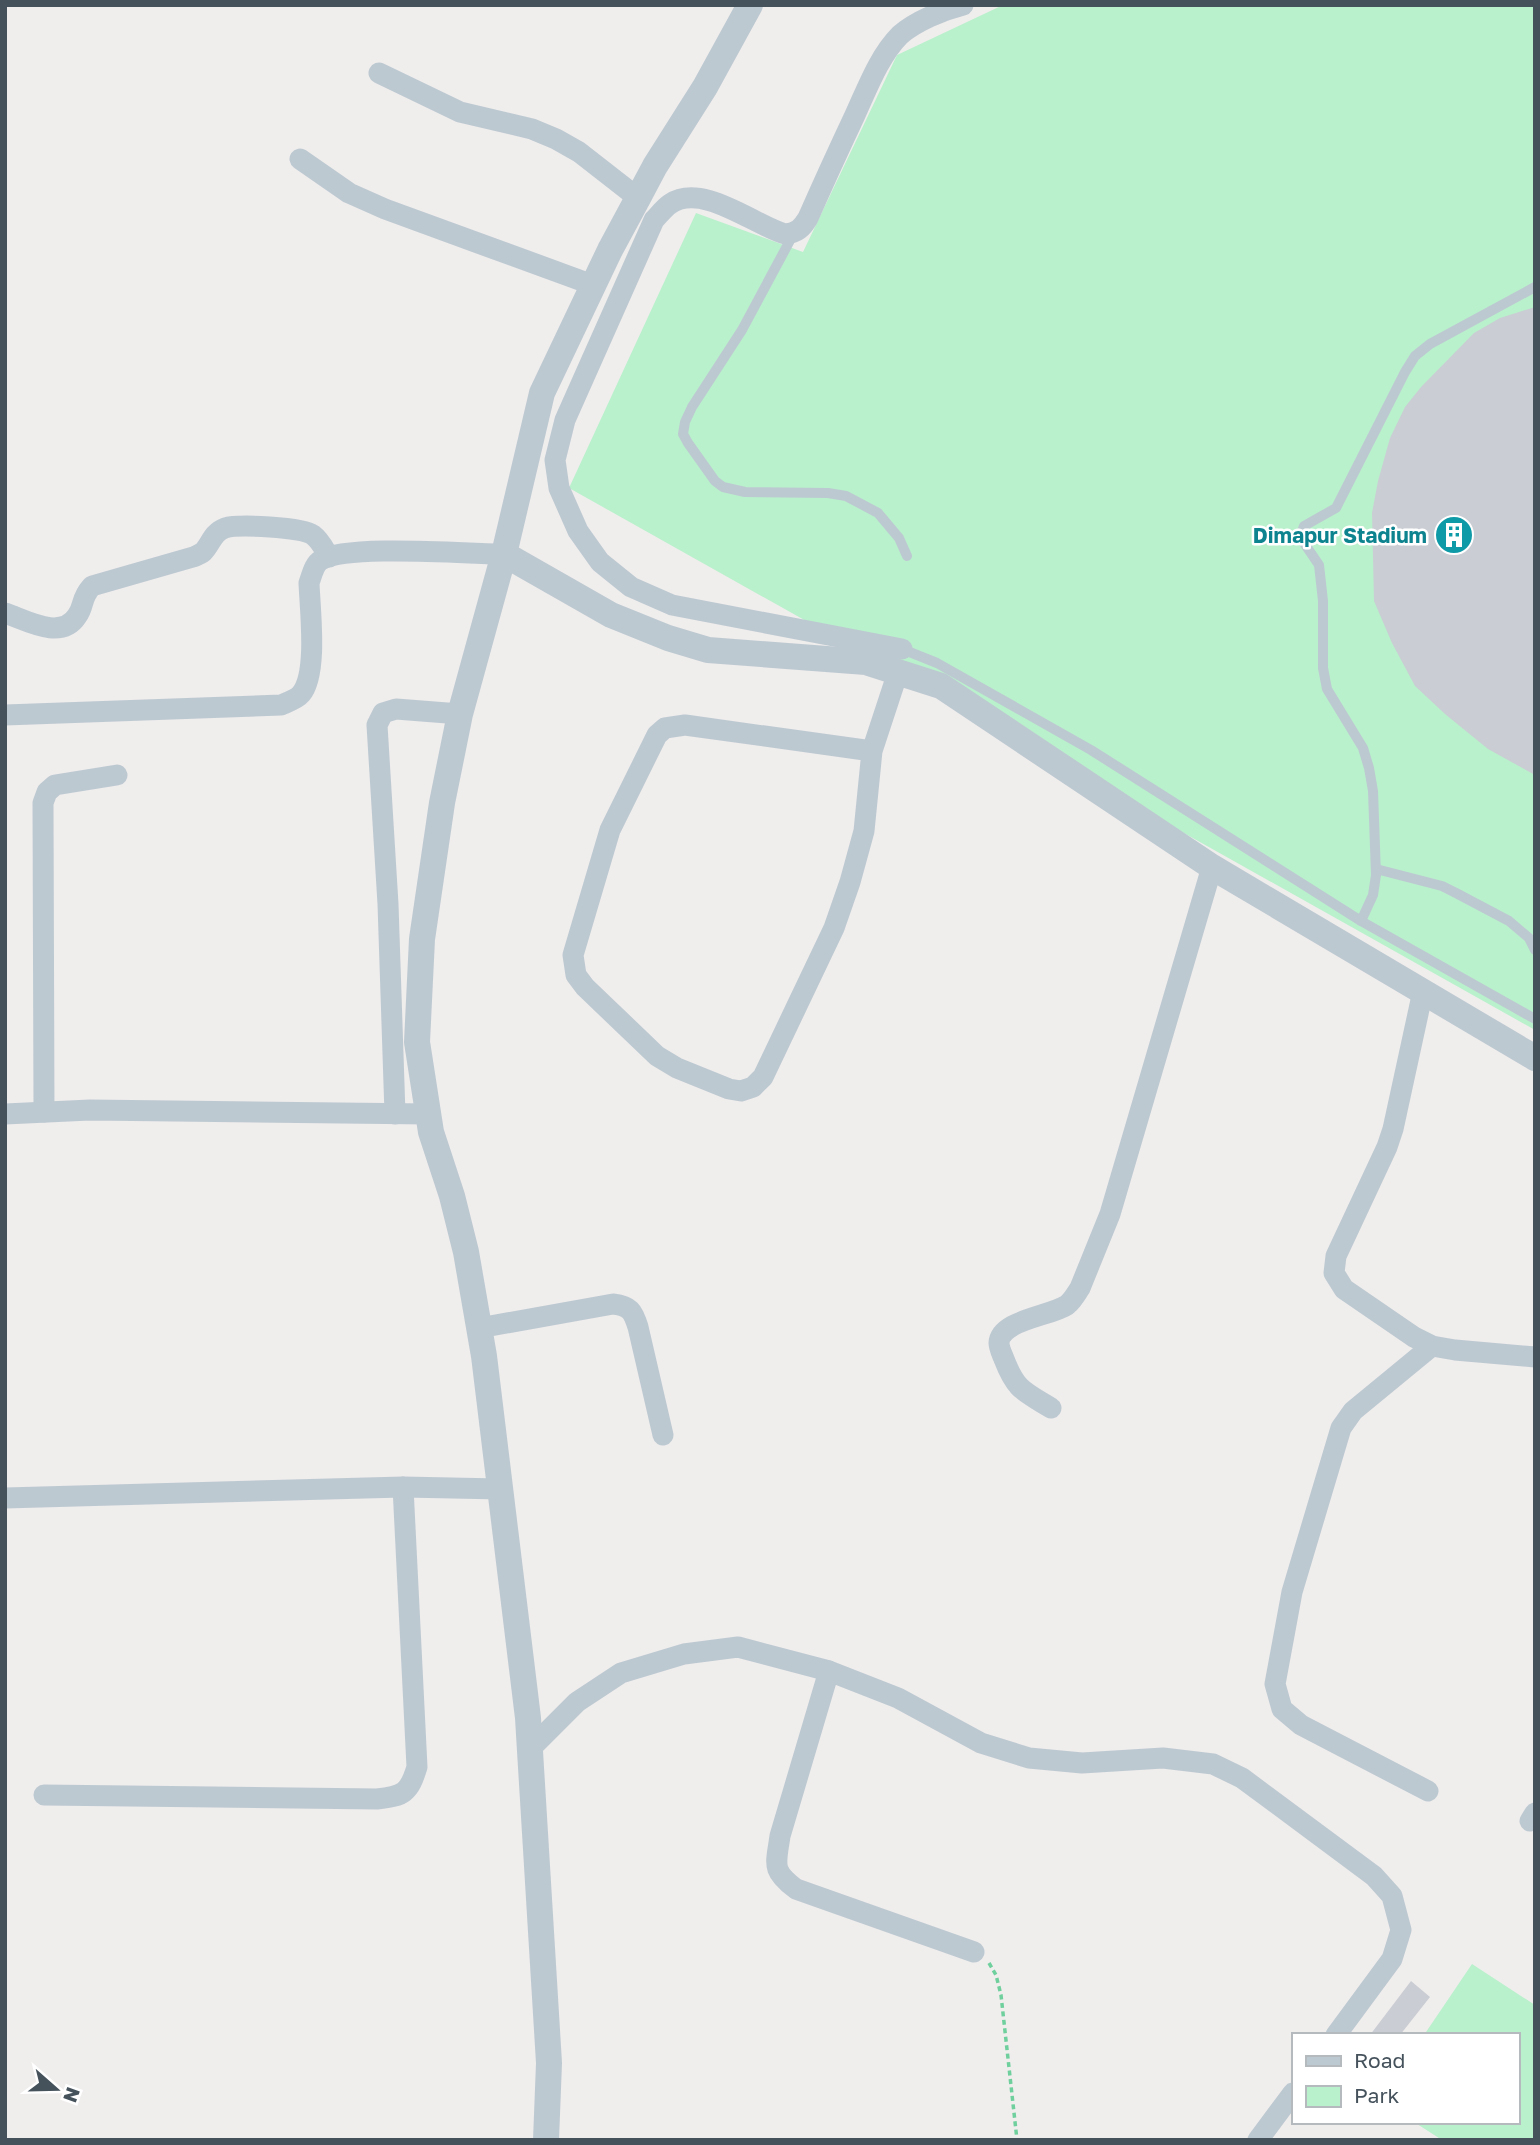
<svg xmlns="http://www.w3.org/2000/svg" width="1540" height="2145" font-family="'Golos Text',sans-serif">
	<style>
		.green { fill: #b9f1cc }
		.building { fill: #cacdd3 }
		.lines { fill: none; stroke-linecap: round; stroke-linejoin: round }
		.path { stroke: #6fd09d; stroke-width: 3.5; stroke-dasharray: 5 3.5; stroke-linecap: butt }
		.service { stroke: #bdc9d1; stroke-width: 10 }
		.minor { stroke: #bdc9d1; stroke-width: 21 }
		.tertiary { stroke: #bdc9d1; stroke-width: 26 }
		.labels { text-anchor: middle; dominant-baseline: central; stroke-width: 5; stroke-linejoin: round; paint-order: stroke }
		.culture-label { font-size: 21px; font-weight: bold; fill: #0d838f; stroke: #fff; text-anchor: end }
	</style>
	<rect width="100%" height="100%" fill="#f0eded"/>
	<g class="green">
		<polygon points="1003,5 1535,5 1535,1030 569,488 696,213 803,252 897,55"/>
		<polygon points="1472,1964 1535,2005 1535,2140 1442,2140 1414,2122 1517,2122 1517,2035 1424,2035"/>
	</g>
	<g class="building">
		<polygon points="1535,307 1535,775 1488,749 1445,714 1415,686 1392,643 1374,601 1372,513 1378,481 1390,438 1405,407 1421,387 1474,333 1500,318"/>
		<polygon points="1411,1981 1430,1997 1400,2035 1370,2035"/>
	</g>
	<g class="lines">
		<polyline class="path" points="989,1963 996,1975 1001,1995 1017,2140"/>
		<g class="service">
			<polyline points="794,233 742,330 692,407 685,422 683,434 688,443 715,481 723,487 745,492 828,493 846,496 878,513 899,538 907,556"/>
			<polyline points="902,649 937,663 1091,750 1361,921 1535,1019"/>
			<polyline points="1376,869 1442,886 1456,893 1509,921 1529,938 1535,950"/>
			<polyline points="1361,921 1373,895 1376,875 1373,791 1369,768 1363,748 1327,689 1323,668 1323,601 1319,565 1300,537 1304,526 1336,508 1405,372 1415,356 1430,344 1535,287"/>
		</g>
		<g class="minor">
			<polyline points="379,73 460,112 532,129 556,139 579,152 638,198"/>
			<polyline points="300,159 349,193 385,209 593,285"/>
			<path d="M5,613C26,620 61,641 77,616C85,605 80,599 92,586L193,557C194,557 202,553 203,552C211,544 212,533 225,528C238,524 302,527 313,535C321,541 324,549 329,557"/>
			<path d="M902,649L672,605L631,587L600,562L578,531L559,488L555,460L565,420L654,220C659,215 664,208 670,204C702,182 754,225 785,234C797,233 802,228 808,218C823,184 839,149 855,115C867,89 879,56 900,35C916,21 943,10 963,5"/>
			<path d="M5,715L281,705C288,702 297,699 301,694C318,674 310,610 309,583C312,575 314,564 321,560C347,544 469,554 504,554"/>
			<polyline points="872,751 685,725 665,728 657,735 610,830 573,955 576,975 585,987 657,1056 677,1068 729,1089 741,1091 753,1087 763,1077 834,928 850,882 864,831 872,751 898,672"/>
			<polyline points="1423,991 1393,1129 1387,1147 1336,1256 1334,1273 1344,1289 1414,1337 1432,1346 1455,1350 1535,1357"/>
			<polyline points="44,1112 43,803 47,792 55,785 117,775"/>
			<polyline points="5,1114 90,1110 428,1114"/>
			<polyline points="395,1114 388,904 377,725 383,713 396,709 460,714"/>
			<path d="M479,1328L613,1304C630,1306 633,1311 638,1327L663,1435"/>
			<path d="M1051,1408C1023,1391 1016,1390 1004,1359C1002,1354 999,1348 999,1343C1000,1320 1051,1316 1067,1305C1073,1300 1076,1294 1080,1288L1110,1214L1212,867"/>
			<polyline points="5,1498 403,1487 501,1489"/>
			<path d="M829,1671L780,1836C776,1865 771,1870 796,1889L974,1952"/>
			<polyline points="529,1750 577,1702 621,1673 684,1654 738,1647 829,1671 898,1698 981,1743 1029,1758 1082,1763 1163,1758 1213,1764 1242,1778 1374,1876 1392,1896 1401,1930 1392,1959 1336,2035"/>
			<polyline points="1428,1791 1301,1725 1282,1709 1275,1684 1292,1592 1341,1428 1353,1411 1432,1346"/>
			<path d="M44,1795L377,1799C404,1796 409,1793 417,1767L403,1487"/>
			<polyline points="1530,1821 1535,1813"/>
			<polyline points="1258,2140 1293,2093"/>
		</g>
		<g class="tertiary">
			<polyline points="504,554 611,615 668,638 708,650 866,662 941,686 1212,867 1535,1058"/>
			<polyline points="546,2140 549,2063 528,1718 484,1356 466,1252 452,1196 431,1132 417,1042 422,939 442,803 460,714 504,554 542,393 610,250 638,198 655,166 705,87 750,5"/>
		</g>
	</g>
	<defs>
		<symbol id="building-disc" viewBox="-11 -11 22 22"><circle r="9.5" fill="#0f9aa8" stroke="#fff"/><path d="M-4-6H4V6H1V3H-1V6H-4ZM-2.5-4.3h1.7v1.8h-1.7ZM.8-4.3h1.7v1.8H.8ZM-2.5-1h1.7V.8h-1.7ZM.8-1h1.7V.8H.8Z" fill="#fff"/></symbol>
	</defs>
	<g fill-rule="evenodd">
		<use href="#building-disc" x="1432" y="513" width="44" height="44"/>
	</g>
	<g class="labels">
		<g class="culture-label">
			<text x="1427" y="535">Dimapur Stadium</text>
		</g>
	</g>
	<rect width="1540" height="2145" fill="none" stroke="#45525c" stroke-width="14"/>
	<rect x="1292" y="2033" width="228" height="91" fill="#ffffff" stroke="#b5babe" stroke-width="2"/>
	<rect x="1306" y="2056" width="35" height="10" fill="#bdc9d1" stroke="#b5babe" stroke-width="2"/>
	<text x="1354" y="2068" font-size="21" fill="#45525c">Road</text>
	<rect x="1306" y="2086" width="35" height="21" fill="#b9f1cc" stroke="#b5babe" stroke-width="2"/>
	<text x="1354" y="2103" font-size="21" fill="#45525c">Park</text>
	<g transform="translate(56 2089) rotate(110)" stroke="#ffffff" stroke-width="5" paint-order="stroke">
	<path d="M0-5L12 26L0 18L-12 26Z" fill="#45525c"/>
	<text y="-10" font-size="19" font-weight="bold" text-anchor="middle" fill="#45525c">N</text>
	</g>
</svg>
